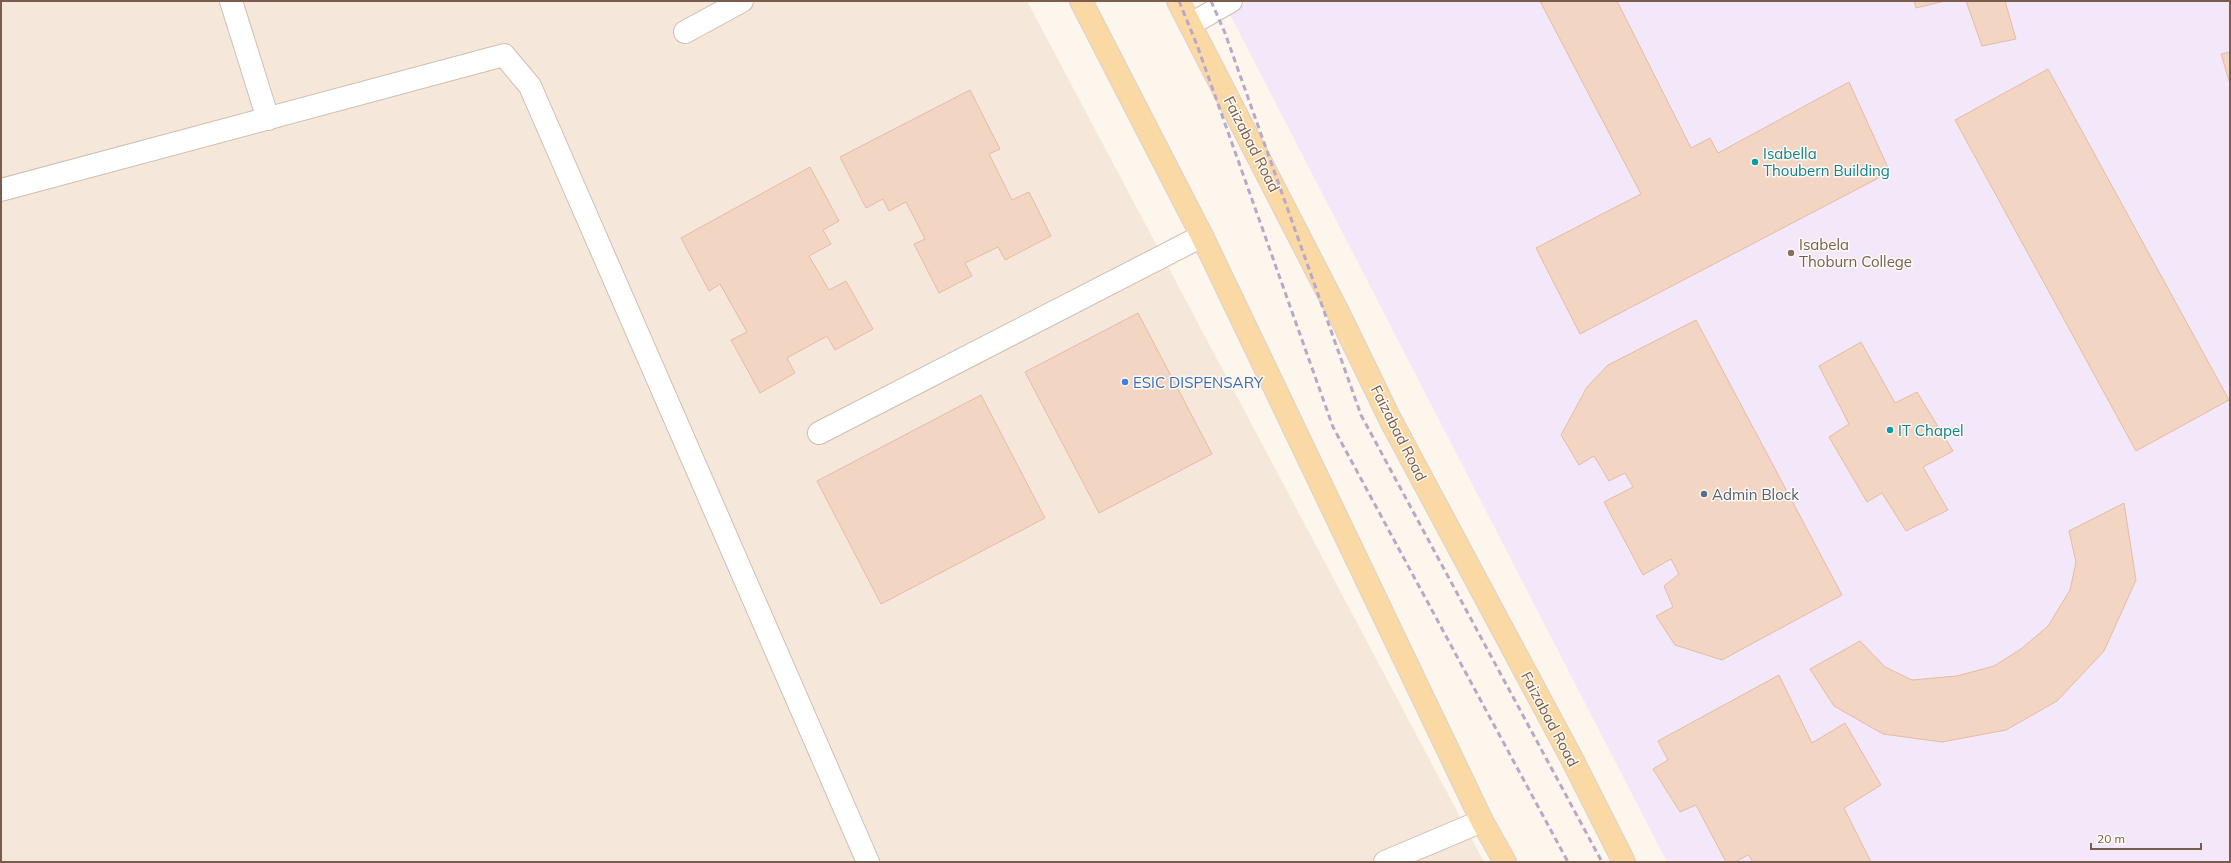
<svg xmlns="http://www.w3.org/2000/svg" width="2231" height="863" font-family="Mulish,sans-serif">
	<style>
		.residential { fill: #f5e8da }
		.education { fill: #f3e8fa }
		.building { fill: #f3d5c3; stroke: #e6bba3 }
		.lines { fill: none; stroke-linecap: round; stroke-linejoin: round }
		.minor-casing { stroke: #d1beb0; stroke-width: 24 }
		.major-casing { stroke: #dad1cd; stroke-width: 24 }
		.minor { stroke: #fff; stroke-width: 22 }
		.major { stroke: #fbd9a5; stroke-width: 22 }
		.rail { stroke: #b9a8c9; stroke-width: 3; stroke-dasharray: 6 4; stroke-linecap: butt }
		.culture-dot { fill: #0f9aa8; stroke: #fffaf3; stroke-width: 1.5 }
		.education-dot { fill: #8d6e63; stroke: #fffaf3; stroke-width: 1.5 }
		.shop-dot { fill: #3f7fe0; stroke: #fffaf3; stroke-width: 1.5 }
		.service-dot { fill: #5c6f8a; stroke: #fffaf3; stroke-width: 1.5 }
		.labels { text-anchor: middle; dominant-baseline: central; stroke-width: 3; stroke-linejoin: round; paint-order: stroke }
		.street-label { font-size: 15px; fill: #7a5c4d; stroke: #fffaf3 }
		.culture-label { font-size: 15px; fill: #0d838f; stroke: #fffaf3; text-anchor: start }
		.education-label { font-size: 15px; fill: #785e54; stroke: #fffaf3; text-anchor: start }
		.shop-label { font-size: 15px; fill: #366cbe; stroke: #fffaf3; text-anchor: start }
		.service-label { font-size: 15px; fill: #4e5e75; stroke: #fffaf3; text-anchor: start }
	</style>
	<rect width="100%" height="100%" fill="#fdf6ec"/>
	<polygon class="residential" points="1,1 1027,1 1484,862 1,862"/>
	<polygon class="education" points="1223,1 2230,1 2230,862 1667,862"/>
	<g class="building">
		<polygon points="1540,1 1617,1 1691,148 1710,138 1718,153 1849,82 1890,172 1580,334 1536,248 1641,194"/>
		<polygon points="1914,1 1945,1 1916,8"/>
		<polygon points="1966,1 2005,1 2016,39 1982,46"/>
		<polygon points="2230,52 2230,84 2221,54"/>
		<polygon points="2048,69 2229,400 2136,451 1955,120"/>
		<polygon points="970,90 1000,149 989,154 1012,200 1029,192 1051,236 1005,260 998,247 965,263 972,276 939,293 914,244 925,239 906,202 889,211 883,199 866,208 840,157"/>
		<polygon points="810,167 839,221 823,230 831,244 809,256 829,290 846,281 873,329 835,350 827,336 787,358 795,373 760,393 731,340 747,332 720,284 709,291 681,238"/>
		<polygon points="1138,313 1212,454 1099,513 1025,372"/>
		<polygon points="1696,320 1842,595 1722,660 1675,645 1656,616 1673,607 1664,586 1679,574 1671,559 1643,575 1604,502 1633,487 1625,473 1609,481 1594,456 1579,465 1561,435 1587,387 1608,365"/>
		<polygon points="1861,342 1895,403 1917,392 1953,451 1923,467 1948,510 1906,531 1882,493 1867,502 1829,437 1849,424 1819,366"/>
		<polygon points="981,395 1045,518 881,604 817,481"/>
		<polygon points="2124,503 2136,580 2104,651 2057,701 2006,730 1942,742 1883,734 1834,706 1810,669 1860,641 1885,667 1912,680 1957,676 1994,666 2021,649 2048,626 2070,590 2076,562 2069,531"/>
		<polygon points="1779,675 1812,743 1845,723 1881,785 1844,808 1871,862 1753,862 1748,855 1735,862 1726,862 1696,805 1680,812 1653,769 1668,760 1658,741"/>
	</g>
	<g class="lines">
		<defs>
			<g id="minor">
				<polyline points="231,1 268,119"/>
				<polyline points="1191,24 1231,1"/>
				<polyline points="685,32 742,1"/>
				<polyline points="1,190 504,55 530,86 868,862"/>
				<polyline points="819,433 1202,236"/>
				<polyline points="1385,862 1482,821"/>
			</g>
			<g id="major">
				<polyline points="1081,1 1202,236 1482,821 1505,862"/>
				<polyline points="1178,1 1341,318 1390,419 1572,759 1624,862"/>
			</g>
		</defs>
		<use href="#minor" class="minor-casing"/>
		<use href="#major" class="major-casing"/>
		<use href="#minor" class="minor"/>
		<use href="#major" class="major"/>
		<g class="rail">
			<polyline points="1179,1 1197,45 1333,427 1568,862"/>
			<polyline points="1211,1 1225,33 1361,415 1602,862"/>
		</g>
	</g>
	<g class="culture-dot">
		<circle cx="1755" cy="162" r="4"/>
		<circle cx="1890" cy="430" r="4"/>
	</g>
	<circle class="education-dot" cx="1791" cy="253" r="4"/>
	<circle class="shop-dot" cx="1125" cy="382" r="4"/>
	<circle class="service-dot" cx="1704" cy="494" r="4"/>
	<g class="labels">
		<g class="street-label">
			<text transform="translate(1252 144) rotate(63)">Faizabad Road</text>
			<text transform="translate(1399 433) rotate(63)">Faizabad Road</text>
			<text transform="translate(1550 719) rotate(62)">Faizabad Road</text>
		</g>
		<g class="culture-label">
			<text x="1763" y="153">Isabella<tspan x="1763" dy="17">Thoubern Building</tspan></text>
			<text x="1898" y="430">IT Chapel</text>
		</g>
		<g class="education-label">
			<text x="1799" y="244">Isabela<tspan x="1799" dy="17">Thoburn College</tspan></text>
		</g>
		<g class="shop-label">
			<text x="1133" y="382">ESIC DISPENSARY</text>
		</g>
		<g class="service-label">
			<text x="1712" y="494">Admin Block</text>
		</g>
	</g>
	<rect width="2231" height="863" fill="none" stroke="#7a5c4d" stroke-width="4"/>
	<path d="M2091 843v6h110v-6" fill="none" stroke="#7a5c4d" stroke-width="2"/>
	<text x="2097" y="843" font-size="12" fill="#7a5c4d" stroke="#fffaf3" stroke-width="3" paint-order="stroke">20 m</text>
</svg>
